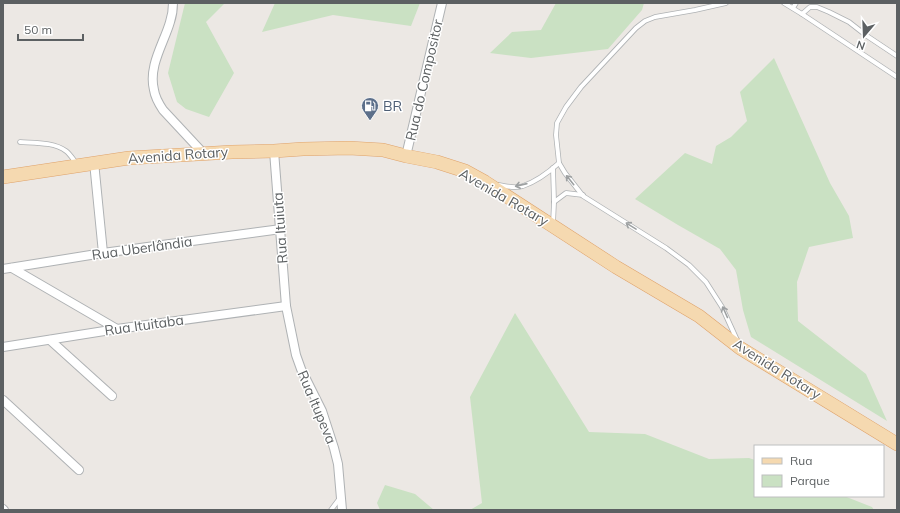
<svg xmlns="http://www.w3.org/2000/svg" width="900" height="513" font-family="Mulish,sans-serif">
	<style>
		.green { fill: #cae1c3 }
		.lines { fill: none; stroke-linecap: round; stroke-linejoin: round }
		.lane-casing { stroke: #afb2b4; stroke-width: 5.5 }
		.street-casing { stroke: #afb2b4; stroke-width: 10 }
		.primary-casing { stroke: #dfa26a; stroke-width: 14 }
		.lane { stroke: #fff; stroke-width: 4 }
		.street { stroke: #fff; stroke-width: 8 }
		.primary { stroke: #f5d9b0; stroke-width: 13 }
		.oneway { stroke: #9da0a1 }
		.labels { text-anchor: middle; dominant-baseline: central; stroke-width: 3; stroke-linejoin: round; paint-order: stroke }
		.street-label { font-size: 14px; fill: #5c6062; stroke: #fff }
		.service-label { font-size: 14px; fill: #4e5e75; stroke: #fff; text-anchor: start }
	</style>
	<rect width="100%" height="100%" fill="#ece8e4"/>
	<g class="green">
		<polygon points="185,3 225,3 206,22 234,73 209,117 186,109 177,102 168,73"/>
		<polygon points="275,3 420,3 411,26 333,15 262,32"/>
		<polygon points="556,3 644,3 642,10 608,49 531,58 490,53 512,32 541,30"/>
		<polygon points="774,58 830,183 849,216 853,238 809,247 797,282 798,321 866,374 887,421 751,337 743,310 736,270 720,249 678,225 635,199 685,153 712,164 716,146 731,137 747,121 740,92"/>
		<polygon points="515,313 589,432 645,434 709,459 749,458 755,460 755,496 844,496 872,507 874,510 470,510 482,503 470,397"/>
		<polygon points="385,485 415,494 434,510 380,510 377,503"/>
	</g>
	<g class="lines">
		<defs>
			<g id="lane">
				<polyline points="726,3 695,10 655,17 645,21 636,28 581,87 566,107 557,123 556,135 559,163 565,173 583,196 666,248 689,265 706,282 722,307 737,340"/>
				<polyline points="784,3 802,14 897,77"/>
				<polyline points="793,8 796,3"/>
				<polyline points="802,14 810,7 817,7 829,12 849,22 867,36 897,56"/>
				<path d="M20,142C35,143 54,142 66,151C70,154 73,159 76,163"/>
				<polyline points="553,168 554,202 553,224"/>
				<path d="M498,185C506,186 515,189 523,186C535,182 549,172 559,163"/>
				<polyline points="554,202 566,193 583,195"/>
				<polyline points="331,510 340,498"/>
			</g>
			<g id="street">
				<path d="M173,3C173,9 172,16 170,22C164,43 148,66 154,90C155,97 159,104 163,110L204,154"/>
				<polyline points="274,151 286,306 296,355 301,369 322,411 334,448 338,464 342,510"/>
				<polyline points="406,156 442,3"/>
				<polyline points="94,162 103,253"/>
				<polyline points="12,268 117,329"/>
				<polyline points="3,269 103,253 281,229"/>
				<polyline points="50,340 112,396"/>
				<polyline points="3,347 117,329 286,306"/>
				<polyline points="3,400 79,470"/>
				<polyline points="3,509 4,510"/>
			</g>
			<polyline id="primary" points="3,177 129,158 232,152 274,151 303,149 349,148 383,150 406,156 437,162 465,171 485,182 616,267 699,316 740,348 897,444"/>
		</defs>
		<use href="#lane" class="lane-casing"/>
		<use href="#street" class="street-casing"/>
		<use href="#primary" class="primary-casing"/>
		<use href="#lane" class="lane"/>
		<use href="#street" class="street"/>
		<use href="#primary" class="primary"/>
	</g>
	<defs><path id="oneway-shaft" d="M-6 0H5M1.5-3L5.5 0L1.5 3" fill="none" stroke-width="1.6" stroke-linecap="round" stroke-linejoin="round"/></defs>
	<g class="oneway">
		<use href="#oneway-shaft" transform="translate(570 180) rotate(-129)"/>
		<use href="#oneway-shaft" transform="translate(521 185) rotate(167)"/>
		<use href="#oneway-shaft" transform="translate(631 226) rotate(-148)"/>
		<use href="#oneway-shaft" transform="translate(725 312) rotate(-114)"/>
	</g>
	<defs>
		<symbol id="fuel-pin" viewBox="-11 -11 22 30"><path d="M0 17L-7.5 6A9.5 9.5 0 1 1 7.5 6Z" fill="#5c6f8a" stroke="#fff"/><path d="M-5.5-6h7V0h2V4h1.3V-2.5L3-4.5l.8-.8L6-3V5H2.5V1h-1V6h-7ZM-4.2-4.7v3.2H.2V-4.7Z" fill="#fff"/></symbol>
	</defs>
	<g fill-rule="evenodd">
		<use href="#fuel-pin" x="360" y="96" width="20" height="27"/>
	</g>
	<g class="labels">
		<g class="street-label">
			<text transform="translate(424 80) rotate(-77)">Rua do Compositor</text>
			<text transform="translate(178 155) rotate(-4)">Avenida Rotary</text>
			<text transform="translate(504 197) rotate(30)">Avenida Rotary</text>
			<text transform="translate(280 228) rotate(-94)">Rua Ituiuta</text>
			<text transform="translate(142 248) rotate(-8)">Rua Uberlândia</text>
			<text transform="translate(144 325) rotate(-8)">Rua Ituitaba</text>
			<text transform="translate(777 369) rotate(32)">Avenida Rotary</text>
			<text transform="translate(317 407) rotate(67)">Rua Itupeva</text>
		</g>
		<g class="service-label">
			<text x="383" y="106">BR</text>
		</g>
	</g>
	<rect width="900" height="513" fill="none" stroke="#5c6062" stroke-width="8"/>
	<rect x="754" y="445" width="130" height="52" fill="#ffffff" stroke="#bebfc0"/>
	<rect x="762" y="458" width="20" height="6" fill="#f5d9b0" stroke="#bebfc0"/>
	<text x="790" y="465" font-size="12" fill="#5c6062">Rua</text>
	<rect x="762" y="475" width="20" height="12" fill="#cae1c3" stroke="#bebfc0"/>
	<text x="790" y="485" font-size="12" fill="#5c6062">Parque</text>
	<g transform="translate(864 36) rotate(199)" stroke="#ffffff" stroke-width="3" paint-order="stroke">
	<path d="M0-3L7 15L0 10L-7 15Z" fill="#5c6062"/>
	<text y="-6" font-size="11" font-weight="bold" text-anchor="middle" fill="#5c6062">N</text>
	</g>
	<path d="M18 34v6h65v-6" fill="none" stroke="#5c6062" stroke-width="2"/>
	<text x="24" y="34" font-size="12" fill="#5c6062" stroke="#ffffff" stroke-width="3" paint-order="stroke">50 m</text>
</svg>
